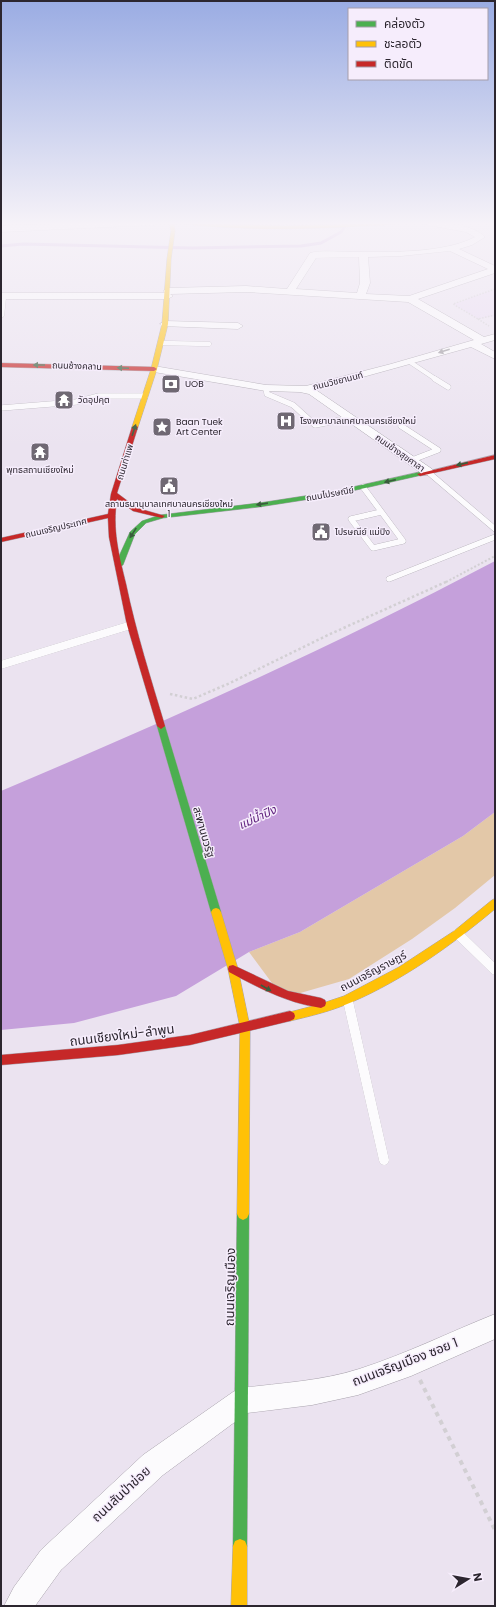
<svg xmlns="http://www.w3.org/2000/svg" width="496" height="1607" font-family="Poppins,'Noto Sans Thai',sans-serif">
	<style>
		.built { fill: #e9dbf2 }
		.green { fill: #e3c8a8 }
		.water { fill: #c5a0db }
		.lines { fill: none; stroke-linecap: round; stroke-linejoin: round }
		.stream { stroke: #c5a0db; stroke-width: 3 }
		.lane-far3-casing { stroke: #a8a2ac; stroke-width: 5 }
		.lane-far2-casing { stroke: #a8a2ac; stroke-width: 6 }
		.lane-far1-casing { stroke: #a8a2ac; stroke-width: 8 }
		.lane-casing { stroke: #a8a2ac; stroke-width: 10 }
		.street-casing { stroke: #a8a2ac; stroke-width: 1 }
		.fast-casing { stroke: #a8a2ac; stroke-width: 1 }
		.slow-casing { stroke: #a8a2ac; stroke-width: 1 }
		.jam-casing { stroke: #a8a2ac; stroke-width: 1 }
		.path-far3 { stroke: #d2cfd3; stroke-width: 1.5; stroke-dasharray: 1.5 1.5; stroke-linecap: butt }
		.path-far2 { stroke: #d2cfd3; stroke-width: 2; stroke-dasharray: 2 2; stroke-linecap: butt }
		.path-far1 { stroke: #d2cfd3; stroke-width: 2.5; stroke-dasharray: 2.5 2.5; stroke-linecap: butt }
		.path { stroke: #d2cfd3; stroke-width: 4; stroke-dasharray: 4.5 4.5; stroke-linecap: butt }
		.lane-far3 { stroke: #fcfbfd; stroke-width: 4.5 }
		.lane-far2 { stroke: #fcfbfd; stroke-width: 5.5 }
		.lane-far1 { stroke: #fcfbfd; stroke-width: 8 }
		.lane { stroke: #fcfbfd; stroke-width: 10 }
		.street { fill: #fcfbfd; fill-rule: evenodd }
		.fast { fill: #4caf50; fill-rule: evenodd }
		.slow { fill: #ffc107; fill-rule: evenodd }
		.jam { fill: #c62828; fill-rule: evenodd }
		.oneway { fill: #9e9ba0 }
		.oneway2 { fill: #395d3c }
		.labels { text-anchor: middle; dominant-baseline: central; stroke-width: 3; stroke-linejoin: round; paint-order: stroke }
		.far-street-label { font-size: 9px; fill: #2c262f; stroke: #f6edfc }
		.far-poi-label { font-size: 9px; fill: #2c262f; stroke: #f6edfc; text-anchor: start }
		.street-label { font-size: 11px; fill: #2c262f; stroke: #f6edfc }
		.water-label { font-size: 12px; font-style: italic; fill: #61237f; stroke: #f6edfc }
		.near-street-label { font-size: 13px; fill: #2c262f; stroke: #f6edfc }
	</style>
	<rect width="100%" height="100%" fill="#ebe3f0"/>
	<polygon class="built" points="495,289 495,316 478,319 453,304"/>
	<polygon class="green" points="495,812 495,875 455,908 412,939 349,979 283,998 249,952 300,932 463,836"/>
	<path class="water" d="M495,561V812L463,836L300,932L249,952L176,996L74,1023L1,1030V791C169,720 334,646 495,561Z"/>
	<g class="lines">
		<polyline class="stream" points="1,246 23,244 192,248 301,246 321,243 341,232 348,222"/>
		<defs>
			<g id="lane-far3">
				<polyline points="2,315 4,296"/>
				<polyline points="161,343 209,344"/>
				<polyline points="410,362 437,380"/>
			</g>
			<g id="lane-far2">
				<polyline points="435,379 448,387"/>
				<polyline points="266,388 267,394 293,405 315,425 351,418"/>
				<polyline points="1,408 76,402 99,396 145,396"/>
				<polyline points="401,426 438,450 412,460"/>
				<polyline points="428,472 495,529"/>
				<polyline points="363,487 403,541 373,548 351,519 381,512"/>
				<polyline points="389,579 495,537"/>
			</g>
			<polyline id="lane-far1" points="1,665 131,625"/>
			<g id="lane">
				<polyline points="458,934 495,970"/>
				<polyline points="348,1001 384,1160"/>
			</g>
			<g id="street">
				<polygon points="117,222 176,222 172,224 1,232 1,226"/>
				<path d="M419,222C436,221 473,224 485,237L472,245L459,249L495,266V273L418,299L484,337L495,334V340L481,344L495,352V359L471,347L316,390L432,469L434,472L432,475H424L309,394L300,392L266,391L154,372L149,369L154,366L266,385L306,386L391,364L474,340L408,302L246,292L170,294L173,296L168,299H1V293H165L163,291L168,288L246,286L287,289L310,253C322,250 337,252 350,252C386,252 443,254 475,237L466,232L423,224ZM450,251L488,269L409,296L366,294L370,283L368,257L401,256ZM359,257L360,283L357,293L296,289L316,258Z"/>
				<polygon points="165,321 238,323 243,326 238,329 162,326 160,324"/>
				<path d="M495,1314V1339L411,1376L358,1395L312,1405L247,1413L163,1475L61,1570L35,1606H4L14,1587L41,1550L143,1455L233,1392L242,1388C281,1383 322,1381 359,1369C406,1354 450,1332 495,1314Z"/>
			</g>
			<g id="fast">
				<polygon points="420,472 422,473 422,475 330,496 259,507 163,518 146,523 135,534 123,565 119,567 115,565 130,532 142,521 160,515 259,503 330,492"/>
				<polygon points="161,723 165,726 221,912 219,915 216,916 213,915 211,912 157,726"/>
				<polygon points="243,1208 247,1210 249,1214 247,1546 245,1551 240,1553 235,1551 233,1546 237,1214 239,1210"/>
			</g>
			<g id="slow">
				<path d="M169,222L285,226L400,222C392,226 371,225 361,226C298,230 236,230 174,223L175,231L171,259L168,324L157,369L138,427L135,429L132,427L151,369L162,324L167,259L171,231Z"/>
				<path d="M495,899V909C452,945 403,980 352,1002C332,1011 311,1016 290,1021L286,1019L285,1016L286,1013L317,1005L344,996L399,967L454,931L492,900Z"/>
				<polygon points="216,908 219,909 221,912 238,969 250,1027 249,1214 247,1218 243,1220 239,1218 237,1214 240,1027 228,969 211,912 213,909"/>
				<polygon points="240,1539 245,1541 247,1546 247,1606 231,1606 233,1546 235,1541"/>
			</g>
			<g id="jam">
				<polygon points="1,363 154,367 157,369 154,371 1,367"/>
				<path d="M135,425L138,427L117,493L137,508L165,516L162,518L133,511L117,499C112,529 119,555 126,584C136,632 151,679 165,726L161,729L157,726L127,625L109,537L108,518L1,542V538L108,514L111,494L132,427Z"/>
				<polygon points="495,455 495,459 420,476 417,474"/>
				<path d="M233,965L288,991L321,998L325,1000L326,1003L325,1006L321,1008C287,1003 259,988 229,972L228,969L229,966Z"/>
				<polygon points="290,1011 294,1013 295,1016 294,1019 290,1021 190,1045 118,1055 1,1065 1,1055 118,1045 190,1035"/>
			</g>
		</defs>
		<use href="#lane-far3" class="lane-far3-casing"/>
		<use href="#lane-far2" class="lane-far2-casing"/>
		<use href="#lane-far1" class="lane-far1-casing"/>
		<use href="#lane" class="lane-casing"/>
		<use href="#street" class="street-casing"/>
		<use href="#fast" class="fast-casing"/>
		<use href="#slow" class="slow-casing"/>
		<use href="#jam" class="jam-casing"/>
		<g class="path-far3">
			<polyline points="495,289 453,304 478,319 495,315"/>
			<polyline points="478,319 489,326"/>
		</g>
		<polyline class="path-far2" points="446,582 495,556"/>
		<polyline class="path-far1" points="170,694 193,699 230,683 328,635 448,581"/>
		<polyline class="path" points="420,1380 495,1530"/>
		<use href="#lane-far3" class="lane-far3"/>
		<use href="#lane-far2" class="lane-far2"/>
		<use href="#lane-far1" class="lane-far1"/>
		<use href="#lane" class="lane"/>
		<use href="#street" class="street"/>
		<use href="#fast" class="fast"/>
		<use href="#slow" class="slow"/>
		<use href="#jam" class="jam"/>
	</g>
	<defs><path id="oneway-solid" d="M-6-.8H1V-3.2L6.5 0L1 3.2V.8H-6Z"/></defs>
	<use class="oneway" href="#oneway-solid" transform="translate(444 351) rotate(163)"/>
	<g class="oneway2">
		<use href="#oneway-solid" transform="translate(39 365) rotate(180)"/>
		<use href="#oneway-solid" transform="translate(123 368) rotate(-178)"/>
		<use href="#oneway-solid" transform="translate(134 430) rotate(-72)"/>
		<use href="#oneway-solid" transform="translate(462 464) rotate(167)"/>
		<use href="#oneway-solid" transform="translate(390 481) rotate(167)"/>
		<use href="#oneway-solid" transform="translate(262 504) rotate(172)"/>
		<use href="#oneway-solid" transform="translate(133 533) rotate(123)"/>
		<use href="#oneway-solid" transform="translate(266 988) rotate(30)"/>
	</g>
	<linearGradient id="sky" x2="0" y2="1"><stop stop-color="#9aace3"/><stop offset="0.5" stop-color="#f6f2f8"/><stop offset="1" stop-color="#f6f2f8" stop-opacity="0"/></linearGradient>
	<rect width="496" height="447" fill="url(#sky)"/>
	<defs>
		<symbol id="bank-square" viewBox="-11 -11 22 22"><rect x="-9" y="-9" width="18" height="18" rx="4" fill="#6f6873" stroke="#f6edfc"/><path d="M-6-4H6V4H-6ZM0-2.3a2.3 2.3 0 1 0 0 4.6a2.3 2.3 0 1 0 0-4.6Z" fill="#fff"/></symbol>
		<symbol id="temple-square" viewBox="-11 -11 22 22"><rect x="-9" y="-9" width="18" height="18" rx="4" fill="#6f6873" stroke="#f6edfc"/><path d="M0-6L5-2H3V0L6.5 2.5H4V6H1.5V3h-3V6H-4V2.5H-6.5L-3 0V-2H-5Z" fill="#fff"/></symbol>
		<symbol id="hospital-square" viewBox="-11 -11 22 22"><rect x="-9" y="-9" width="18" height="18" rx="4" fill="#6f6873" stroke="#f6edfc"/><path d="M-5-5h3v3.5h4V-5h3V5h-3V1.5h-4V5h-3Z" fill="#fff"/></symbol>
		<symbol id="sight-square" viewBox="-11 -11 22 22"><rect x="-9" y="-9" width="18" height="18" rx="4" fill="#6f6873" stroke="#f6edfc"/><path d="M0-6L1.8-2.2L6-1.7L2.9 1.2L3.7 5.4L0 3.3L-3.7 5.4L-2.9 1.2L-6-1.7L-1.8-2.2Z" fill="#fff"/></symbol>
		<symbol id="civic-square" viewBox="-11 -11 22 22"><rect x="-9" y="-9" width="18" height="18" rx="4" fill="#6f6873" stroke="#f6edfc"/><path d="M-.6-6.5H3V-4.5H.6V-3L4-1V1h2V6H-6V1h2V-1L-.6-3ZM-1.2 2.5V6h2.4V2.5Z" fill="#fff"/></symbol>
	</defs>
	<g fill-rule="evenodd">
		<use href="#bank-square" x="160" y="373" width="22" height="22"/>
		<use href="#temple-square" x="53" y="389" width="22" height="22"/>
		<use href="#hospital-square" x="275" y="410" width="22" height="22"/>
		<use href="#sight-square" x="151" y="416" width="22" height="22"/>
		<use href="#temple-square" x="29" y="441" width="22" height="22"/>
		<use href="#civic-square" x="158" y="475" width="22" height="22"/>
		<use href="#civic-square" x="310" y="521" width="22" height="22"/>
	</g>
	<g class="labels">
		<g class="far-street-label">
			<text transform="translate(77 366) rotate(2)">ถนนช้างคลาน</text>
			<text transform="translate(338 381) rotate(-14)">ถนนวิชยานนท์</text>
			<text transform="translate(400 453) rotate(35)">ถนนข้างสุขศาลา</text>
			<text transform="translate(125 462) rotate(-73)">ถนนท่าแพ</text>
			<text transform="translate(330 494) rotate(-10)">ถนนไปรษณีย์</text>
			<text transform="translate(56 528) rotate(-13)">ถนนเจริญประเทศ</text>
		</g>
		<g class="far-poi-label">
			<text x="185" y="384">UOB</text>
			<text x="78" y="400">วัดอุปคุต</text>
			<text x="300" y="421">โรงพยาบาลเทศบาลนครเชียงใหม่</text>
			<text x="176" y="422">Baan Tuek<tspan x="176" dy="10">Art Center</tspan></text>
			<text x="40" y="470" text-anchor="middle">พุทธสถานเชียงใหม่</text>
			<text x="169" y="504" text-anchor="middle">สถานธนานุบาลเทศบาลนครเชียงใหม่<tspan x="169" dy="10">1</tspan></text>
			<text x="335" y="532">ไปรษณีย์ แม่ปิง</text>
		</g>
		<g class="street-label">
			<text transform="translate(204 832) rotate(74)">สะพานนวรัฐ</text>
			<text transform="translate(373 971) rotate(-28)">ถนนเจริญราษฎร์</text>
		</g>
		<g class="water-label">
			<text transform="translate(257 817) rotate(-25)">แม่น้ำปิง</text>
		</g>
		<g class="near-street-label">
			<text transform="translate(122 1035) rotate(-7)">ถนนเชียงใหม่-ลำพูน</text>
			<text transform="translate(230 1287) rotate(-89)">ถนนเจริญเมือง</text>
			<text transform="translate(405 1362) rotate(-21)">ถนนเจริญเมือง ซอย 1</text>
			<text transform="translate(121 1494) rotate(-43)">ถนนสันป่าข่อย</text>
		</g>
	</g>
	<rect width="496" height="1607" fill="none" stroke="#2c262f" stroke-width="4"/>
	<rect x="348" y="8" width="140" height="72" fill="#f6edfc" stroke="#a59daa"/>
	<rect x="356" y="21" width="20" height="6" fill="#4caf50" stroke="#a59daa"/>
	<text x="384" y="28" font-size="12" fill="#2c262f">คล่องตัว</text>
	<rect x="356" y="41" width="20" height="6" fill="#ffc107" stroke="#a59daa"/>
	<text x="384" y="48" font-size="12" fill="#2c262f">ชะลอตัว</text>
	<rect x="356" y="61" width="20" height="6" fill="#c62828" stroke="#a59daa"/>
	<text x="384" y="68" font-size="12" fill="#2c262f">ติดขัด</text>
	<g transform="translate(468 1579) rotate(79)" stroke="#f6edfc" stroke-width="3" paint-order="stroke">
	<path d="M0-3L7 15L0 10L-7 15Z" fill="#2c262f"/>
	<text y="-6" font-size="11" font-weight="bold" text-anchor="middle" fill="#2c262f">N</text>
	</g>
</svg>
